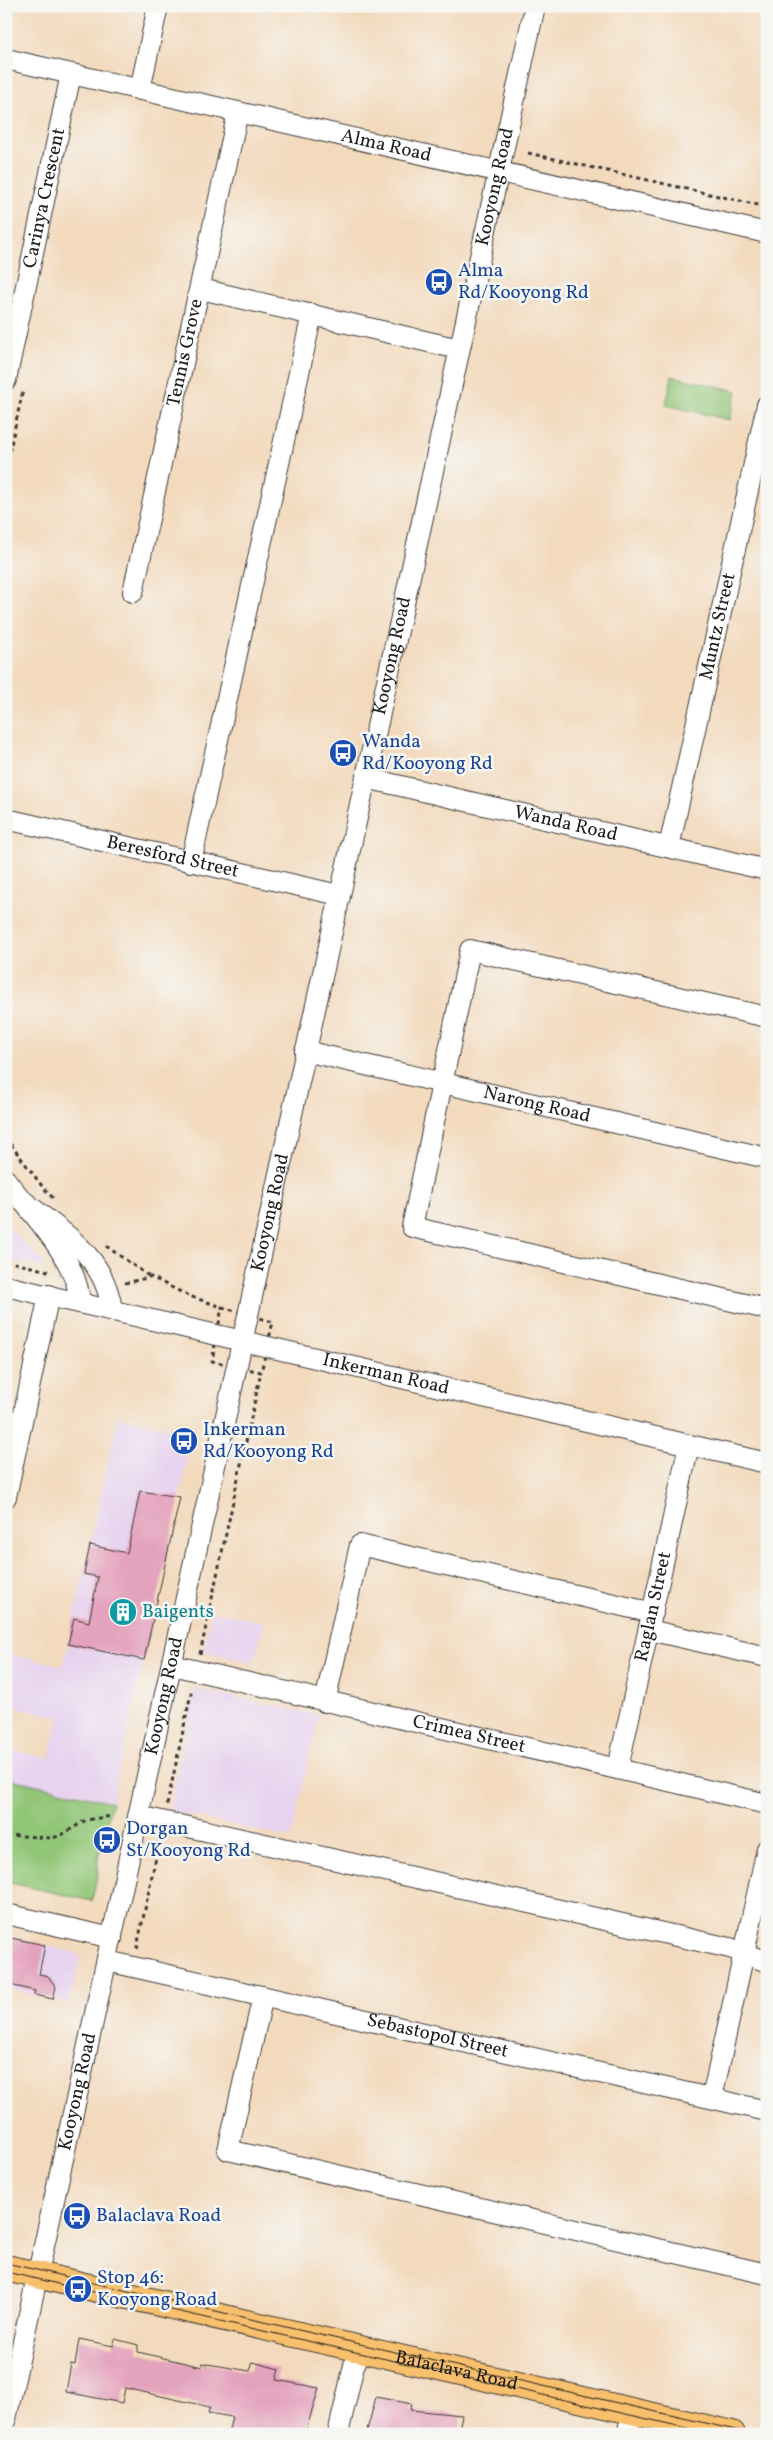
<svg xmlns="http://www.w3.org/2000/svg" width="773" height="2440" font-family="Vollkorn,serif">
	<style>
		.built { fill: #e7d2ef }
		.green { fill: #91c677; stroke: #56714a }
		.building { fill: #e4a3bd }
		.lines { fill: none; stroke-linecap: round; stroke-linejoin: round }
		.minor-casing { stroke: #3c3834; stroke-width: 22 }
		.major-casing { stroke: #3c3834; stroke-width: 28 }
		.path { stroke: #3c3834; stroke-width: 3; stroke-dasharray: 4 4; stroke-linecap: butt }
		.minor { stroke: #fff; stroke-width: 20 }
		.major { stroke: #f8bf6c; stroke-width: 26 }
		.tram { stroke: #1c1c1c; stroke-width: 1 }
		.labels { text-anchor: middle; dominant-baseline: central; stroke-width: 5; stroke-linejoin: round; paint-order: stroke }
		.street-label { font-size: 19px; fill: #1c1c1c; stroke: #f6f6f2 }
		.transit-label { font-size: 19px; fill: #164399; stroke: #f6f6f2; text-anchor: start }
		.culture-label { font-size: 19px; fill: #0d838f; stroke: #f6f6f2; text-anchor: start }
	</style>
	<rect width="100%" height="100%" fill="#f6f6f2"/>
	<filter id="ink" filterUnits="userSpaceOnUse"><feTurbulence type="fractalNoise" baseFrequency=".02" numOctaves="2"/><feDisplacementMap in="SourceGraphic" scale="10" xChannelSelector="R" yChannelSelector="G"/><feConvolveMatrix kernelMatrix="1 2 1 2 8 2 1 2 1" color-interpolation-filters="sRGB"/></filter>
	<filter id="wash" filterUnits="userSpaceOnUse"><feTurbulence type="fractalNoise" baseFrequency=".0096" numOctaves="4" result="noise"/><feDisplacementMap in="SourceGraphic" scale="20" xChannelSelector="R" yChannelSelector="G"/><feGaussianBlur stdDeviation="1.12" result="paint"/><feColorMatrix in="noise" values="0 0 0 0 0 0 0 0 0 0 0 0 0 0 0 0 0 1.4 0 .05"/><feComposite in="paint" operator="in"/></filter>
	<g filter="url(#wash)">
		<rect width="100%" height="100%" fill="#f3dabd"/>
		<g class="built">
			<polygon points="6,1224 43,1262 42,1267 6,1259"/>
			<polygon points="118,1416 193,1434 149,1636 74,1618"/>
			<polygon points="212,1611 264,1622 254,1663 203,1651"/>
			<polygon points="68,1644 144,1660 112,1802 6,1778 6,1749 49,1758 59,1717 6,1705 6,1653 63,1666"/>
			<polygon points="195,1689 319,1715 291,1838 169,1811"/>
			<polygon points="6,1937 77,1953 80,1959 69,2003 6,1988"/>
		</g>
		<g class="green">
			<polygon points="672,376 737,391 730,420 666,405"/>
			<polygon points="6,1778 112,1802 98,1858 98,1871 92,1901 6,1882"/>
		</g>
		<g id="blocks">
			<g class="building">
				<polygon points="140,1491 180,1497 144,1660 68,1644 74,1618 89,1622 98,1577 84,1574 90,1545 127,1553"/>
				<polygon points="6,1937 45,1945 39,1974 48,1976 56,1987 53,1999 34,1995 35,1991 6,1984"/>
				<polygon points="79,2339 113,2346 115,2339 138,2345 138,2352 202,2367 202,2363 250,2371 253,2362 279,2369 276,2380 319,2388 305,2434 228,2434 232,2417 208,2413 210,2407 125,2388 122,2403 66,2392 71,2364 75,2365"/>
				<polygon points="376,2397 412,2404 410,2410 462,2415 458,2434 366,2434"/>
			</g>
		</g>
	</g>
	<g filter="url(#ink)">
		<use href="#blocks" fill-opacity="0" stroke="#3c3834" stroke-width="1"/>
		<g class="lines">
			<defs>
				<g id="minor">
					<path id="s1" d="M6,59L767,233"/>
					<polyline points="140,90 158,6"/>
					<polyline points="201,289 459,349"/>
					<path id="s2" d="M6,380L71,74"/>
					<path id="s3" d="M133,592L238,112"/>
					<path id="s4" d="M366,778L767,870"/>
					<path id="s5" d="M6,819L339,895"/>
					<path id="s6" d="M669,847L767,405"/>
					<polyline points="191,862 312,314"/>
					<polyline points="767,1017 470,950 412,1227 767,1309"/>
					<path id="s7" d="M305,1051L767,1158"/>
					<path d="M6,1180C32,1215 77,1258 80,1302"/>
					<path d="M21,1199C61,1232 105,1255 112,1310"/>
					<path id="s8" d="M6,1286L767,1463"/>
					<polyline points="6,1497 49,1295"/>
					<polyline points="649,1630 767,1657"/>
					<path id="s9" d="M172,1665L767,1804"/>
					<polyline points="325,1702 360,1545 653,1613"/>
					<path id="s10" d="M618,1768L689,1445"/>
					<polyline points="139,1816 730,1948 767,1962"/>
					<polyline points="6,1914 112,1938"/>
					<path id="s11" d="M107,1961L767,2111"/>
					<polyline points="263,1996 228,2150 767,2274"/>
					<polyline points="712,2098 767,1849"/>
					<path id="s12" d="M6,2419L535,6"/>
					<polyline points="338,2434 358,2348"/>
					<polyline points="627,2434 633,2411"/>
				</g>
				<g id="major">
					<path id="s13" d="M6,2268L732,2434"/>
				</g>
			</defs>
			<use href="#minor" class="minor-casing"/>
			<use href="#major" class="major-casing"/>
			<g class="path">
				<polyline points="528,153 767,207"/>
				<polyline points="6,467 23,390"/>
				<polyline points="6,1138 42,1186 55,1200"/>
				<polyline points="106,1246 150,1277"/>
				<polyline points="6,1261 52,1272"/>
				<polyline points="125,1283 151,1277 189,1296 222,1307"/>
				<polygon points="222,1307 273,1322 261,1372 212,1361"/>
				<polyline points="200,1654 261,1372"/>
				<polyline points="167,1805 192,1689"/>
				<polyline points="6,1835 51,1838 60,1836 86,1820 112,1816"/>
				<polyline points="139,1948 137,1947 160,1838"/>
			</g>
			<use href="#minor" class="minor"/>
			<use href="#major" class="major"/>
			<g class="tram">
				<polyline points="6,2263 753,2434"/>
				<polyline points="6,2272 713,2434"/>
			</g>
		</g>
	</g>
	<defs>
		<symbol id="bus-disc" viewBox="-11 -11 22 22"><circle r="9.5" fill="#1a4fb4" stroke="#f6f6f2"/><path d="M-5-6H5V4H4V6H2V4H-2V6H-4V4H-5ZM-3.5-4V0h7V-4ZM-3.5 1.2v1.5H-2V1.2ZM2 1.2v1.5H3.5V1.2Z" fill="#fff"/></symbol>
		<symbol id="building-disc" viewBox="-11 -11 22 22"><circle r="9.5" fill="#0f9aa8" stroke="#f6f6f2"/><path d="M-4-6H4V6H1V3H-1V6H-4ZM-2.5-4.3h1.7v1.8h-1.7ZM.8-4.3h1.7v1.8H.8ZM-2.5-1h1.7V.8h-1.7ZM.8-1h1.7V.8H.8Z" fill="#fff"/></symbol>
	</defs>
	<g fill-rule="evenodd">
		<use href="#bus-disc" x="423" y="266" width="32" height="32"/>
		<use href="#bus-disc" x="327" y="737" width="32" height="32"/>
		<use href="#bus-disc" x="168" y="1425" width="32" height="32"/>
		<use href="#building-disc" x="107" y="1596" width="32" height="32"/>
		<use href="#bus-disc" x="91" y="1824" width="32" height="32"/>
		<use href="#bus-disc" x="61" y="2200" width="32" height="32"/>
		<use href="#bus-disc" x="62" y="2273" width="32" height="32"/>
	</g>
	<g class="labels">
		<g class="street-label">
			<text stroke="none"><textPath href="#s1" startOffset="390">Alma Road</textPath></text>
			<text stroke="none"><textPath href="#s12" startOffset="2285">Kooyong Road</textPath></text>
			<text stroke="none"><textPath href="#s2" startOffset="186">Carinya Crescent</textPath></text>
			<text stroke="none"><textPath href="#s3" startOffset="245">Tennis Grove</textPath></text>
			<text stroke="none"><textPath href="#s6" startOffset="226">Muntz Street</textPath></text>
			<text stroke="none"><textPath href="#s12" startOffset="1805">Kooyong Road</textPath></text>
			<text stroke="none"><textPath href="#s4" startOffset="205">Wanda Road</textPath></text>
			<text stroke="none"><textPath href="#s5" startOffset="171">Beresford Street</textPath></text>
			<text stroke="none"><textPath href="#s7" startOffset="238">Narong Road</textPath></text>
			<text stroke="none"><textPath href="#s12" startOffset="1235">Kooyong Road</textPath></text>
			<text stroke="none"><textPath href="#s8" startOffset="390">Inkerman Road</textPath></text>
			<text stroke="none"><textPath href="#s10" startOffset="165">Raglan Street</textPath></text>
			<text stroke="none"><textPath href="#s12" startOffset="740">Kooyong Road</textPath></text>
			<text stroke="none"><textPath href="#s9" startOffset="305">Crimea Street</textPath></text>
			<text stroke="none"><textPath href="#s11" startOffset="339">Sebastopol Street</textPath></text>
			<text stroke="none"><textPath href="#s12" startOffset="335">Kooyong Road</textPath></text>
			<text stroke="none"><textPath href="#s13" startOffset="462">Balaclava Road</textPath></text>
		</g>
		<g class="transit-label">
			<text x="458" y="271">Alma<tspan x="458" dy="22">Rd/Kooyong Rd</tspan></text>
			<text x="362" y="742">Wanda<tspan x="362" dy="22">Rd/Kooyong Rd</tspan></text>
			<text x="203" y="1430">Inkerman<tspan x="203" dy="22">Rd/Kooyong Rd</tspan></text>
			<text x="126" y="1829">Dorgan<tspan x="126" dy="22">St/Kooyong Rd</tspan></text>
			<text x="96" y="2216">Balaclava Road</text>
			<text x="97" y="2278">Stop 46:<tspan x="97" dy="22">Kooyong Road</tspan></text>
		</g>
		<g class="culture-label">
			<text x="142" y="1612">Baigents</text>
		</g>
	</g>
	<rect width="773" height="2440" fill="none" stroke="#f6f6f2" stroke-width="25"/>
</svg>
